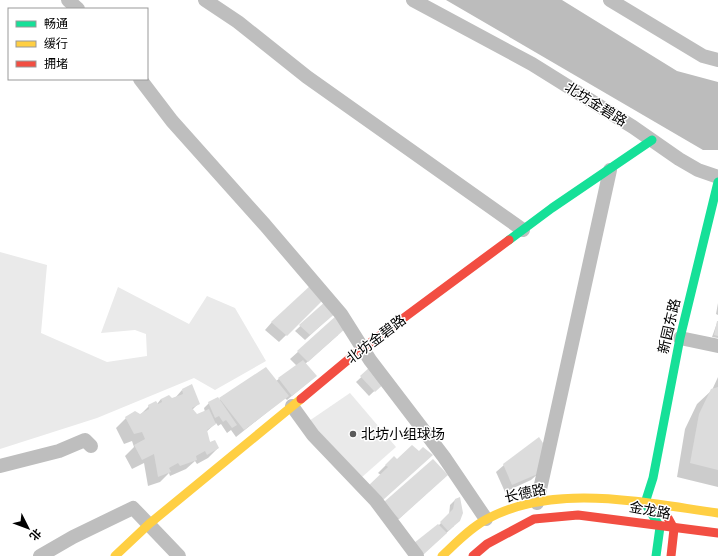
<svg xmlns="http://www.w3.org/2000/svg" width="718" height="556" font-family="Arial,'Noto Sans SC',sans-serif">
	<style>
		.green { fill: #eaeaea }
		.water { fill: #bcbcbc }
		.shadow { fill: #0003 }
		.building { fill: #dcdcdc }
		.lines { fill: none; stroke-linecap: round; stroke-linejoin: round }
		.street { stroke: #bebebe; stroke-width: 14 }
		.fast { stroke: #16e098; stroke-width: 9 }
		.slow { stroke: #ffcf43; stroke-width: 9 }
		.jam { stroke: #f24e42; stroke-width: 9 }
		.poi-dot { fill: #595959; stroke: #fff; stroke-width: 1.5 }
		.labels { text-anchor: middle; dominant-baseline: central; stroke-width: 3; stroke-linejoin: round; paint-order: stroke }
		.street-label { font-size: 14px; fill: #000; stroke: #fff }
		.poi-label { font-size: 14px; fill: #000; stroke: #fff; text-anchor: start }
	</style>
	<rect width="100%" height="100%" fill="#fff"/>
	<g class="green">
		<polygon points="0,252 47,265 41,333 107,362 147,356 146,334 135,330 101,333 118,287 189,324 207,296 235,308 266,361 215,390 194,378 97,418 0,449"/>
		<polygon points="350,393 396,447 362,477 309,421"/>
	</g>
	<polygon class="water" points="446,0 562,0 677,71 718,82 718,150 703,150"/>
	<g class="shadow">
		<polygon points="323,299 279,342 265,330 272,322"/>
		<polygon points="326,302 330,317 305,340 295,331"/>
		<polygon points="718,303 718,315 716,314"/>
		<polygon points="337,317 338,335 305,364 316,376 287,400 285,398 236,437 231,430 227,433 221,424 218,426 216,423 206,432 210,443 218,448 208,458 197,464 195,461 186,469 170,476 169,473 160,482 148,486 144,463 132,469 125,456 134,447 132,441 124,444 116,428 126,418 140,415 149,406 157,404 161,399 175,398 182,390 198,404 192,410 197,415 205,412 204,408 209,403 276,381 297,366 290,359"/>
		<polygon points="717,323 718,323 718,338 712,337"/>
		<polygon points="371,368 384,382 369,396 356,382"/>
		<polygon points="718,377 718,487 677,477 685,429 697,404 712,390"/>
		<polygon points="394,457 397,461 381,475 378,473"/>
		<polygon points="504,465 539,473 531,480 505,492 496,472"/>
		<polygon points="447,475 391,526 377,510"/>
		<polygon points="455,500 454,526 421,556 438,526 449,515 450,505"/>
	</g>
	<g class="building">
		<polygon points="311,285 324,299 287,336 271,322"/>
		<polygon points="326,301 337,312 310,335 299,325"/>
		<polygon points="337,315 346,328 308,362 297,351"/>
		<polygon points="717,321 718,321 718,336 714,335"/>
		<polygon points="303,360 317,376 292,396 278,378"/>
		<polygon points="371,366 386,382 375,392 360,376"/>
		<polygon points="266,367 289,396 244,430 219,398"/>
		<polygon points="192,384 200,404 192,408 197,414 209,409 216,424 207,430 210,442 215,440 219,448 207,455 205,451 196,456 197,460 180,466 178,463 169,468 171,472 158,477 154,454 142,460 134,445 145,439 142,432 134,434 125,417 135,411 140,414 149,409 148,405 156,401 158,404 162,402 161,399 169,395 172,398 183,394 182,389"/>
		<polygon points="718,387 718,470 690,463 699,414 711,389"/>
		<polygon points="218,397 237,425 232,428 226,420 223,422 219,416 215,418 208,402"/>
		<polygon points="539,437 545,446 540,473 512,485 503,464"/>
		<polygon points="412,445 419,451 423,447 433,455 383,500 368,486 388,467 385,465 394,456 397,459"/>
		<polygon points="433,459 448,475 399,519 384,502"/>
		<polygon points="460,497 463,513 460,521 448,531 440,522 453,509 455,499"/>
		<polygon points="438,524 447,533 424,554 414,543"/>
	</g>
	<g class="lines">
		<g class="street">
			<polyline points="68,0 78,9"/>
			<polyline points="205,0 238,22 307,77 523,230"/>
			<polyline points="413,0 532,64 633,127 679,159 698,170 718,177"/>
			<polyline points="610,0 703,56 718,60"/>
			<polyline points="140,79 172,121 265,225 341,314 370,360 444,457 486,519"/>
			<polyline points="680,338 718,346"/>
			<polyline points="292,406 313,435 376,501 417,556"/>
			<polyline points="0,466 59,451 85,440 91,446"/>
			<polyline points="537,503 610,170"/>
			<polyline points="40,556 73,537 133,508 179,556"/>
		</g>
		<g class="fast">
			<polyline points="509,240 552,208 652,140"/>
			<polyline points="656,556 660,527 645,503 653,478 680,338 718,182"/>
		</g>
		<g class="slow">
			<polyline points="115,556 149,524 301,399"/>
			<path d="M442,556C456,543 470,528 487,519C556,482 644,503 718,513"/>
		</g>
		<g class="jam">
			<polyline points="301,399 355,354 509,240"/>
			<polyline points="668,518 674,529 671,556"/>
			<polyline points="473,556 487,544 534,519 578,515 718,533"/>
		</g>
	</g>
	<circle class="poi-dot" cx="353" cy="434" r="4"/>
	<g class="labels">
		<g class="street-label">
			<text transform="translate(596 104) rotate(32)">北坊金碧路</text>
			<text transform="translate(669 326) rotate(-77)">新园东路</text>
			<text transform="translate(376 339) rotate(-37)">北坊金碧路</text>
			<text transform="translate(525 493) rotate(-12)">长德路</text>
			<text transform="translate(650 510) rotate(10)">金龙路</text>
		</g>
		<g class="poi-label">
			<text x="361" y="434">北坊小组球场</text>
		</g>
	</g>
	<rect x="8" y="8" width="140" height="72" fill="#ffffff" stroke="#999999"/>
	<rect x="16" y="21" width="20" height="6" fill="#16e098" stroke="#999999"/>
	<text x="44" y="28" font-size="12" fill="#000000">畅通</text>
	<rect x="16" y="41" width="20" height="6" fill="#ffcf43" stroke="#999999"/>
	<text x="44" y="48" font-size="12" fill="#000000">缓行</text>
	<rect x="16" y="61" width="20" height="6" fill="#f24e42" stroke="#999999"/>
	<text x="44" y="68" font-size="12" fill="#000000">拥堵</text>
	<g transform="translate(28 528) rotate(132)" stroke="#ffffff" stroke-width="3" paint-order="stroke">
	<path d="M0-3L7 15L0 10L-7 15Z" fill="#000000"/>
	<text y="-6" font-size="11" font-weight="bold" text-anchor="middle" fill="#000000">北</text>
	</g>
</svg>
